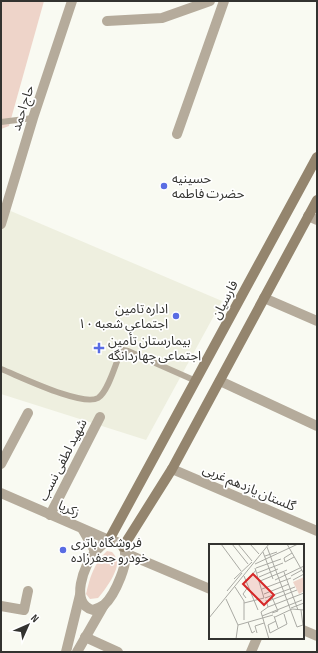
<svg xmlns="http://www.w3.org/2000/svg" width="318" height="653" font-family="'Sofia Sans Condensed','Noto Sans Arabic',sans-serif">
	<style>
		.built { fill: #eeefdf }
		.green { fill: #eed4c9 }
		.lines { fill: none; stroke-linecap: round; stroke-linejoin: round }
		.lane { stroke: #b5ab9b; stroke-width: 6 }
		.street { stroke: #b5ab9b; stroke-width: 10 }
		.secondary { stroke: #94856e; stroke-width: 10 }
		.poi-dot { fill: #596ce3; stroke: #fff; stroke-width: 1.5 }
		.labels { text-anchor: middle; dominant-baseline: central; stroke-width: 3.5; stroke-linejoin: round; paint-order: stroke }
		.street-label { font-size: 13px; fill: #333330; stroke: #fff }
		.poi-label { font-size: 13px; fill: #333330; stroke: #fff; text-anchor: start }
		.inset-road { fill: none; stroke: #aaaaa4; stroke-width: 1 }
		.view { fill: #d62828; fill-opacity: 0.15; stroke: #d62828; stroke-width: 2 }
		.inset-edge { fill: none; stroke: #333330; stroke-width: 2 }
	</style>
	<rect width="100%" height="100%" fill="#f9faf2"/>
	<polygon class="built" points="6,209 222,301 146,440 1,394 1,224"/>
	<g class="green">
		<polygon points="1,1 44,1 9,126 1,129"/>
		<path d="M107,551L112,552C114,554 116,557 117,560C119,571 105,590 98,598L90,599L86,594C90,577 94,563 107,551Z"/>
	</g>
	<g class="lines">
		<g class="lane">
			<polyline points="1,122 33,118"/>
			<path d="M1,369C19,376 82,407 98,398C108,392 115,365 120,354L123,350L128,351L196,381"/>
		</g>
		<g class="street">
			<polyline points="107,21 162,18 210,1"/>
			<polyline points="177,134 224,1"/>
			<polyline points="308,216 317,220"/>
			<polyline points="1,224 33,118 72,1"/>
			<polyline points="264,298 317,321"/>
			<polyline points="220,381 317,426"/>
			<polyline points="1,464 28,413"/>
			<polyline points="172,469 317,531"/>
			<polyline points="1,493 109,540"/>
			<polyline points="50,515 100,417"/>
			<polyline points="83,530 95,551"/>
			<path d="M109,540C114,541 120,542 123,547C132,559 114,596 104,605C101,607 96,609 93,610C69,604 84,565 95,552C99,547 104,543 109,540Z"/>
			<polyline points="125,553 210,589"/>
			<polyline points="1,606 24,610 28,591"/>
			<polyline points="303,630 317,636"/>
			<polyline points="85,637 118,652"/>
			<polyline points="66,652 80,595"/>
			<polyline points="77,652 104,605"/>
			<polyline points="251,652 257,638"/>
		</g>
		<g class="secondary">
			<polyline points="109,540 317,157"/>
			<polyline points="123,547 172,469 317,200"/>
		</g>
	</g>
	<g class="poi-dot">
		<circle cx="164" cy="186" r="4"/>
		<circle cx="176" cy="316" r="4"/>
		<path d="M97 342h4v4h4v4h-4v4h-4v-4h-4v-4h4z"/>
		<circle cx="63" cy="550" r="4"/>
	</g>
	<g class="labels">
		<g class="street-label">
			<text transform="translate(23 108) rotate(-72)">حاج احمد</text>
			<text transform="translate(225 300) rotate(-62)">فارسیان</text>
			<text transform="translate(63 460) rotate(-63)">شهید لطفی نسب</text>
			<text transform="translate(249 488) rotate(23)">گلستان یازدهم غربی</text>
			<text transform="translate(69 509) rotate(24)">زکریا</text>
		</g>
		<g class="poi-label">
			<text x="172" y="179">حسینیه<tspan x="172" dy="15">حضرت فاطمه</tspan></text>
			<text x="168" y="309" text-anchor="end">اداره تامین<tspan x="168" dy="15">اجتماعی شعبه ۱۰</tspan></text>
			<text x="108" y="341">بیمارستان تأمین<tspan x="108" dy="15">اجتماعی چهاردانگه</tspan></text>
			<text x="71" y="543">فروشگاه باتری<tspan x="71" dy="15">خودرو جعفرزاده</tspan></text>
		</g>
	</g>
	<g transform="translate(209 544)">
		<rect width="95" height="95" fill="#f9faf2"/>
		<path d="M95,33V47L90,50L84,38Z" fill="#eed4c9"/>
		<path class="inset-road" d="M12,0L32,27M23,0L39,20M29,0L43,17M41,0L50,10M78,0L95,30M58,3L88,83L94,81L92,66M54,8L64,35M83,9L75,14L76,18L85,13M56,12L68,8M46,20L89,0M47,24L72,15M75,28L89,66M48,29L74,19M35,32L49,66M82,32L93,26M50,33L69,25M25,35L43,18M66,36L95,22M84,36L95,30M38,37L47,26M51,37L78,26M26,43L35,57V76M53,45L82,34M18,47L33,29M55,50L80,40M62,51L69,67L63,69M37,54L34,50L39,43M56,54L86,43M17,55L29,81L27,95M57,58L88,46M35,59L55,54L46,24M59,63L95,49M82,64L95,59M52,68L60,95M52,68L59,63L57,56M53,72L93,56M65,72L69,84M66,73L83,65L95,66M0,74L60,0M67,77L59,81L61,89L78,80L75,70M39,78L43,89L46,87M29,81L64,71M48,89L46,82L55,79"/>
		<path class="view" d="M44,30L65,51L55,61L34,40Z"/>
		<rect width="95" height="95" class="inset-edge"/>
	</g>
	<rect width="318" height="653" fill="none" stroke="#333330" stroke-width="4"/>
	<g transform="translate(28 625) rotate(45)" stroke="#ffffff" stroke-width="3" paint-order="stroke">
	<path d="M0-3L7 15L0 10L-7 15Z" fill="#333330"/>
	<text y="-6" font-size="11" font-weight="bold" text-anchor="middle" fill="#333330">N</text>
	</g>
</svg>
